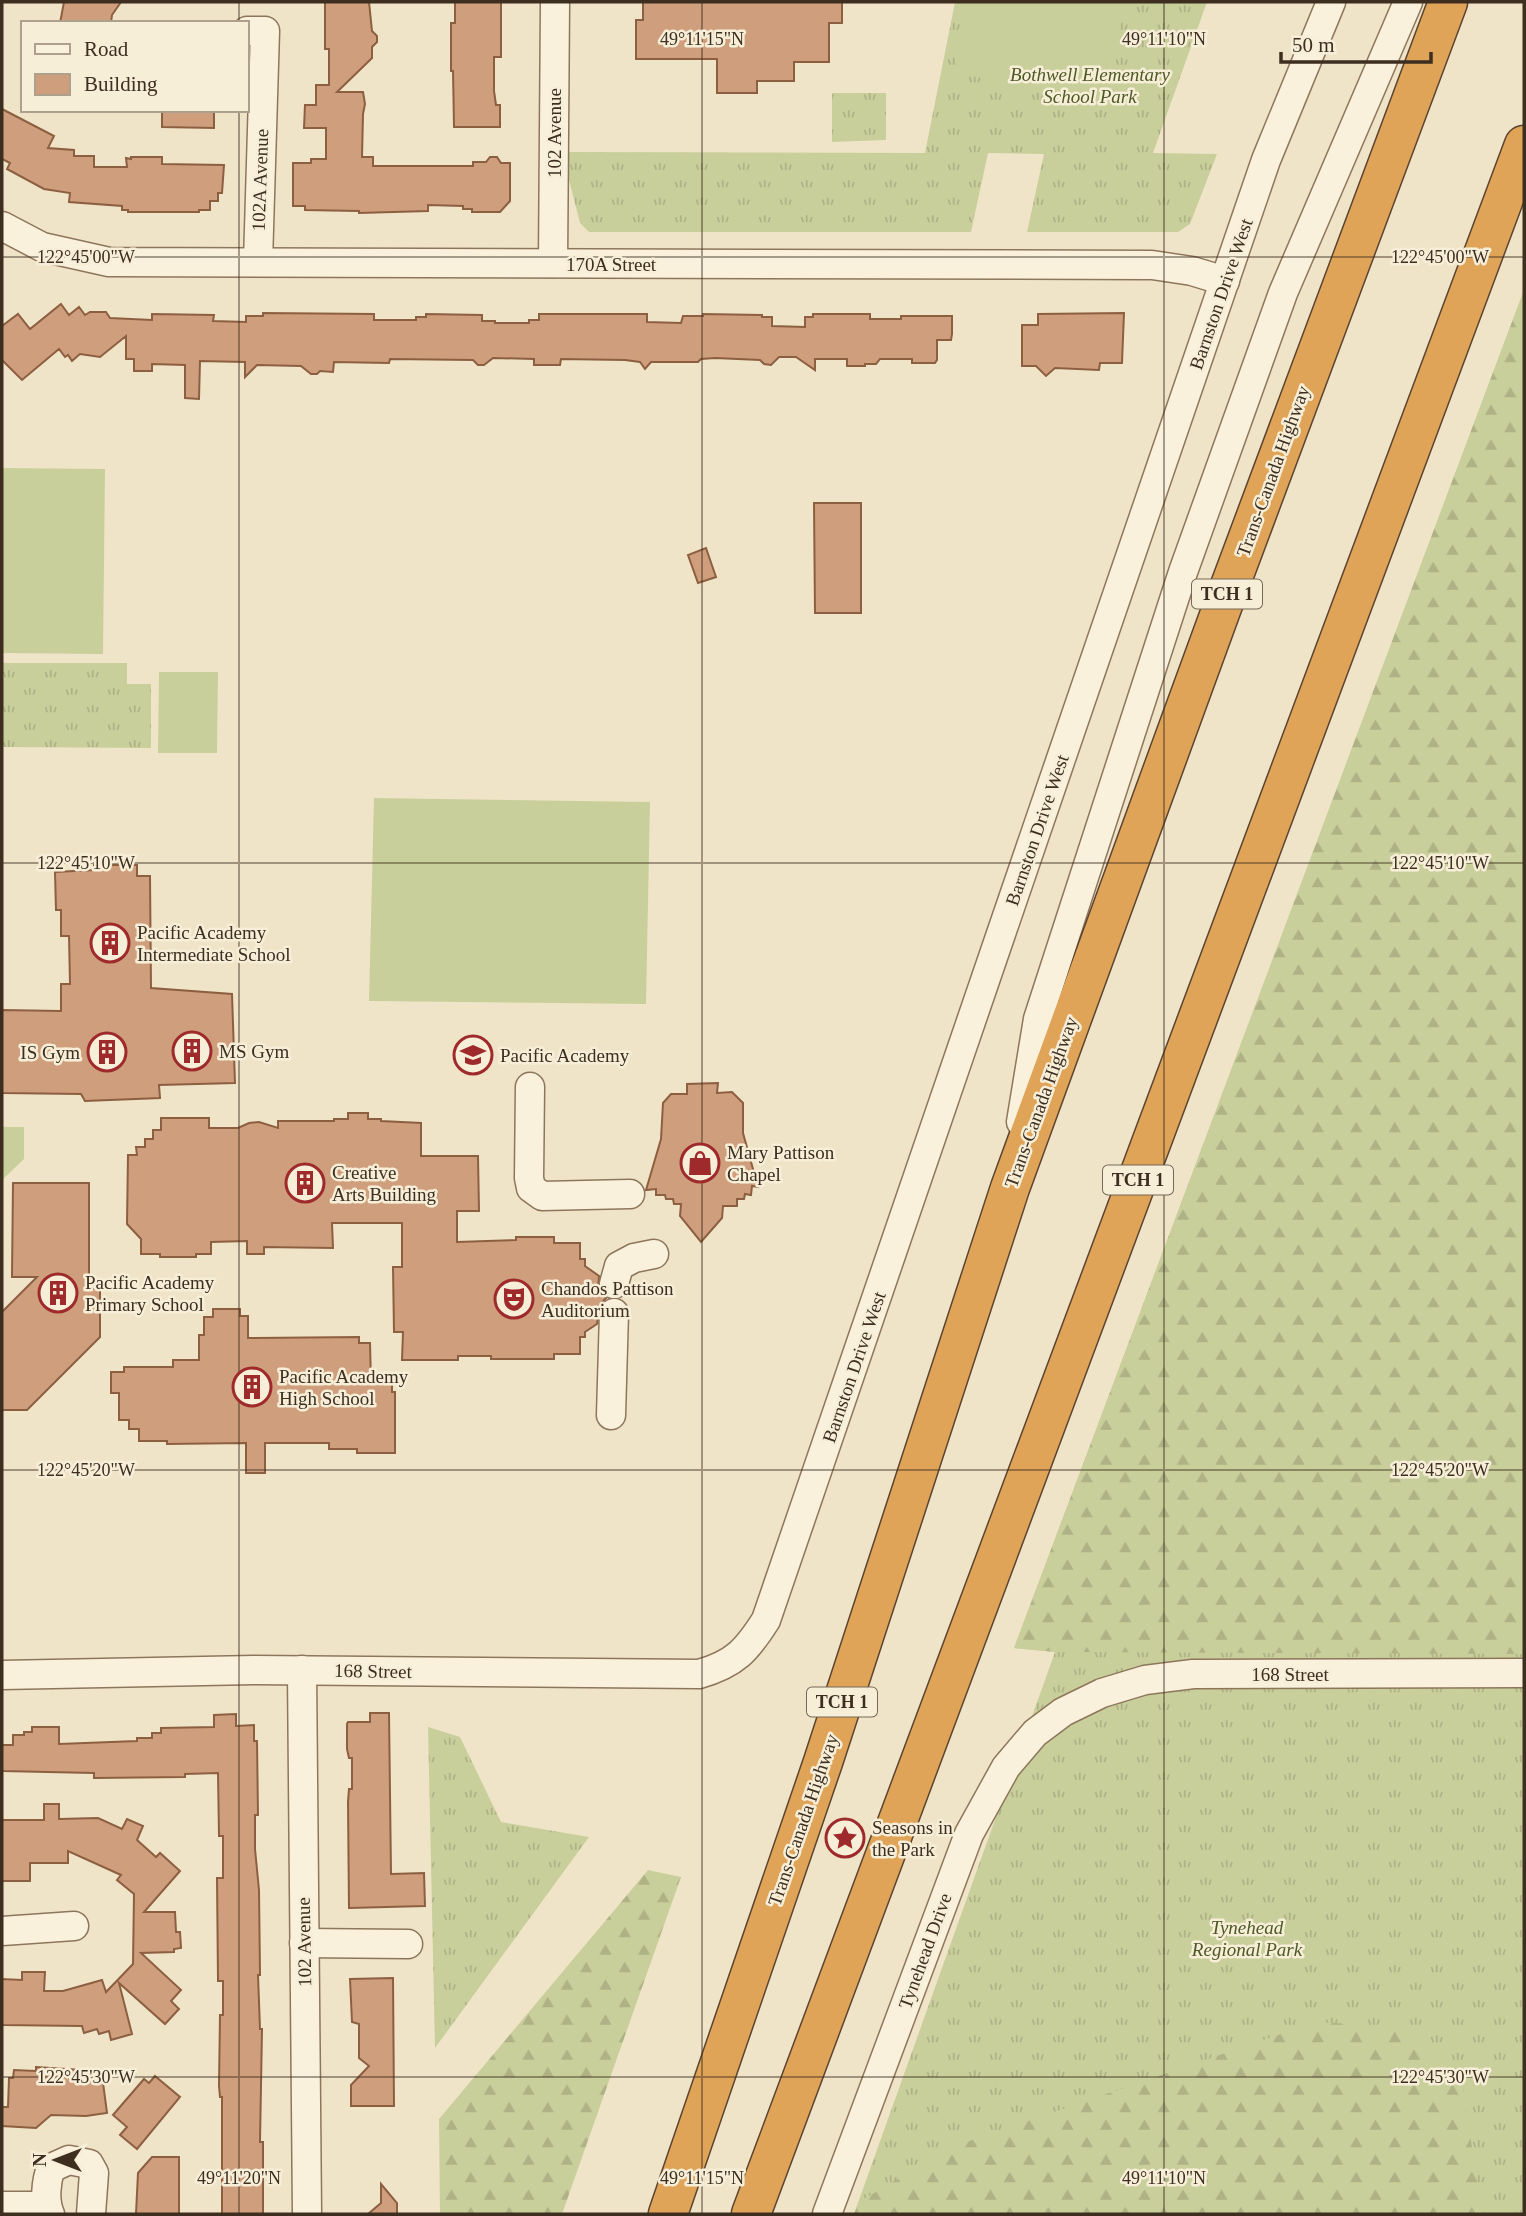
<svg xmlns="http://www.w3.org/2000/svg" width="1526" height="2216" font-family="'Times New Roman',serif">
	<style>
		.grass { fill: url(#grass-tufts) }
		.forest { fill: url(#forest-firs) }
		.garden { fill: #c9cf9b }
		.building { fill: #cf9f7d; stroke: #8d5f41; stroke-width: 2 }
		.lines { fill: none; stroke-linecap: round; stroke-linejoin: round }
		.minor-casing { stroke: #8d765c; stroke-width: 31 }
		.highway-casing { stroke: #5b4430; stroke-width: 41 }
		.minor { stroke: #faf1dc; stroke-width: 28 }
		.highway { stroke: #e0a458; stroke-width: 38 }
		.ticks { fill: none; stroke: #3d2e20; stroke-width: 2; stroke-opacity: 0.45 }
		.labels { text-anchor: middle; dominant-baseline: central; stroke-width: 5; stroke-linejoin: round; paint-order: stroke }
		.shield { fill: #f7eed8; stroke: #756857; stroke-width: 2 }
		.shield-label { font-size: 18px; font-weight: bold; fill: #3d2e20 }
		.park-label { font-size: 19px; font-style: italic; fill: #4d5a26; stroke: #f7eed8 }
		.street-label { font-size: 19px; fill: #3d2e20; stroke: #f7eed8 }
		.poi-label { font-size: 19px; fill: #3d2e20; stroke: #f7eed8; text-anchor: start }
		.ticks-label { font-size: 18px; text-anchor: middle; fill: #3d2e20; stroke: #f7eed8; stroke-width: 5; stroke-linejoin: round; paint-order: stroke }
	</style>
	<defs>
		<pattern id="grass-tufts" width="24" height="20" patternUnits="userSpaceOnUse" patternTransform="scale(1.75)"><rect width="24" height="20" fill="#c9cf9b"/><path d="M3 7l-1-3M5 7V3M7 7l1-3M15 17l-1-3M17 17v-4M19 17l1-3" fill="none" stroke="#aeb285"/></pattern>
		<pattern id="forest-firs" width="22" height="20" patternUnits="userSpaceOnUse" patternTransform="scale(1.75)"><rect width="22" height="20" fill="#c9cf9b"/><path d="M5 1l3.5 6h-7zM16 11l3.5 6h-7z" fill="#aeb285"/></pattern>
	</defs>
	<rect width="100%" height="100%" fill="#f0e4c8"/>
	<g class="grass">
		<polygon points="955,2 1207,2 1153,153 1217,154 1190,224 1178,232 1027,232 1044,154 988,153 971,232 589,232 580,223 562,152 925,153"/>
		<polygon points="832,93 886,93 886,140 832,142"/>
		<polygon points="1524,290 1524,2214 854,2214 1055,1652 1014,1648"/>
		<polygon points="2,663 127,663 127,684 151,684 151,748 2,747"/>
		<polygon points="428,1727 460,1737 501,1822 589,1837 435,2048"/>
	</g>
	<g class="forest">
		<polygon points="1524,290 1524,1654 1056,1652 1014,1648"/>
		<polygon points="648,1870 681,1877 562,2214 440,2214 439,2119"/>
		<polygon points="1316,2022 1405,2027 1461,2075 1482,2214 854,2214 859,2202 949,2148"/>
	</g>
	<g class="garden">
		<polygon points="969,2 1125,2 1106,102 955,73"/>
		<polygon points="2,468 105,469 103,654 2,653"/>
		<polygon points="159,672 218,672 217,753 158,753"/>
		<polygon points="374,798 650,802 646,1004 369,1001"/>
		<polygon points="2,1127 24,1127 24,1159 2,1180"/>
	</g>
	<g class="building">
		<polygon points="64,2 121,2 112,15 111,23 60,23"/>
		<polygon points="325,2 369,2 372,31 377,36 377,42 372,47 372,58 337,92 363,92 365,104 363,114 362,157 373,157 373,166 473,166 473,162 486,162 490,157 497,157 501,163 510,163 510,201 500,212 472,212 472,209 463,209 463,206 428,205 428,211 359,213 359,211 305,210 305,206 293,206 293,163 311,163 311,159 326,159 326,128 304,128 305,105 316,105 316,85 329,85 329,49 325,49"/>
		<polygon points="455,2 501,2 501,57 494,57 494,91 496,105 500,105 500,127 454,127 453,71 451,71 451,23 455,23"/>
		<polygon points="643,2 842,2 842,23 829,23 829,62 794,62 794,81 757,81 757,93 717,93 717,59 636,59 636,20 643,20"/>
		<polygon points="2,109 54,136 48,148 74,150 74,156 94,156 94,167 127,167 126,158 131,159 131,157 162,157 162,164 224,165 222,193 218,193 218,201 210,201 210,210 199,210 199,212 128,212 128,210 122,210 122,206 69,202 70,193 44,189 7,169 10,163 2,159"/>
		<polygon points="162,110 214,110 214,128 162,127"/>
		<polygon points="61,304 69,315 79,307 85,315 90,312 106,312 110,318 152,320 152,314 214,315 213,321 246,322 246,316 263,316 263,313 374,314 374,320 416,320 416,317 426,317 426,314 482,315 482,321 495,321 495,323 529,323 529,320 539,320 539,314 647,314 647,322 681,323 683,316 703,316 703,314 762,315 762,317 772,317 772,326 805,327 805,317 813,317 813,314 870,314 870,319 901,319 901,316 952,316 952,334 951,340 937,340 937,360 935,363 912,363 912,359 880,359 876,364 865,364 865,366 847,366 847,359 815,359 815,370 796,357 779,357 771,365 764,364 760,360 715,358 701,359 698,362 651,362 645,369 640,362 625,360 561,359 560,365 534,365 534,359 493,358 484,365 478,365 473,360 390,359 389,363 334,362 333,372 320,371 317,374 311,374 301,366 257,365 245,377 245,362 200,361 199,399 185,398 185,365 152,364 152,371 134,371 134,359 126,359 126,336 100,357 80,354 72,361 68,355 65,357 59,349 22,380 2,360 2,326 18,314 30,329"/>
		<polygon points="1124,313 1122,363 1100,363 1099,370 1055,368 1046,376 1036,366 1022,366 1022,325 1038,325 1038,314"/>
		<polygon points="814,503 861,503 861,613 815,613"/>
		<polygon points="706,548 716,577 698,583 688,555"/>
		<polygon points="94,865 137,865 137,876 150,876 151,988 232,994 235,1083 159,1085 160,1098 85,1101 81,1094 2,1093 2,1010 61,1011 61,984 70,984 69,936 61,936 61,910 56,910 55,872 94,870"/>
		<polygon points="718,1083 717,1093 732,1092 743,1103 743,1133 758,1187 752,1186 751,1195 745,1194 744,1199 737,1199 737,1206 723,1206 722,1218 701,1242 680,1216 681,1204 674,1204 673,1199 666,1199 665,1195 656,1195 656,1189 646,1190 661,1139 663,1103 671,1094 687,1094 687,1084"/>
		<polygon points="348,1113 368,1113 368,1119 381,1119 381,1121 421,1123 421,1156 478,1156 479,1211 457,1211 457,1242 516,1240 516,1237 554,1237 554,1243 580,1243 580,1259 585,1259 585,1266 599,1276 598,1289 606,1298 600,1305 597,1324 585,1332 585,1337 580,1337 580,1354 554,1354 554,1359 491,1359 491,1356 458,1356 458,1360 402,1360 403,1332 394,1332 393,1267 402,1267 402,1223 332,1223 333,1248 264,1247 264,1254 247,1254 247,1241 211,1242 211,1254 196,1254 196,1257 160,1257 160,1254 141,1254 141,1239 127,1224 128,1155 137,1155 136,1147 145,1147 145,1139 153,1139 153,1130 161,1130 161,1118 209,1118 209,1128 238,1128 249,1123 259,1122 278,1128 278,1121 334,1121 334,1119 348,1119"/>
		<polygon points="13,1183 89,1183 89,1278 91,1278 91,1289 100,1289 100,1337 27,1410 2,1410 2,1312 37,1277 12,1277"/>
		<polygon points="213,1309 240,1309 240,1316 248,1316 248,1338 359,1337 359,1343 370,1343 371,1382 392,1382 392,1392 395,1392 395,1453 357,1453 357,1449 329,1449 329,1443 265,1443 265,1473 246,1473 246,1443 167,1444 167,1441 139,1441 139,1429 129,1429 129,1420 119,1420 119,1393 111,1393 111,1372 124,1372 124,1367 173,1367 173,1360 199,1360 199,1335 204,1335 204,1317 213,1317"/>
		<polygon points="370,1713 389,1713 391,1874 424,1873 425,1906 349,1908 348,1802 349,1789 352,1789 352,1758 349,1758 347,1749 347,1724 348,1722 370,1722"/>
		<polygon points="236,1714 236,1726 254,1725 254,1741 257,1741 258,1815 255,1815 255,1849 259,1890 260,1975 258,1975 260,2029 262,2029 260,2142 263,2142 263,2214 222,2214 222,2097 220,2097 219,2086 220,2015 223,2015 223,1981 218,1981 217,1878 223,1878 223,1836 219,1836 218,1773 185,1774 185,1777 94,1778 94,1773 2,1771 2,1745 13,1745 13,1735 24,1735 24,1732 32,1732 32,1727 59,1727 59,1744 137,1741 137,1738 152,1738 152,1733 161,1733 161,1728 214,1727 214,1715"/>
		<polygon points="44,1804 59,1804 59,1819 98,1818 122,1829 127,1819 143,1826 137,1840 156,1857 160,1853 180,1871 144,1912 175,1912 176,1932 180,1932 181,1948 174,1949 174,1952 141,1953 181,1990 171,2001 179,2009 165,2024 119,1983 132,2034 111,2040 109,2031 99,2034 97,2029 84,2033 82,2026 2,2025 2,1979 22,1980 22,1972 45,1972 44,1991 63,1991 102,1980 106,1992 133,1964 134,1894 117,1880 121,1875 68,1851 68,1863 30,1863 30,1881 2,1881 2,1820 44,1820"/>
		<polygon points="393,1978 394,2106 351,2106 351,2085 369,2066 359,2058 359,2024 352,2022 350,1979"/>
		<polygon points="36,2067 96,2071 96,2075 102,2075 107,2113 86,2116 51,2115 36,2128 2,2126 2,2107 8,2107 9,2078 13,2078 14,2070 36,2071"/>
		<polygon points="155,2076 180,2097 137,2149 120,2135 127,2127 113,2115 144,2079 149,2083"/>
		<polygon points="152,2157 179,2157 179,2214 136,2214 138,2173"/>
		<polygon points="381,2184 397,2203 397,2214 368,2214 381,2203"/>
	</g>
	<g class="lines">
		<defs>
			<g id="minor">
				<polyline points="247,31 265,31 258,262"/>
				<polyline points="2,226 42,247 109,262 1152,265 1192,271 1225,281"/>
				<polyline points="553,263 555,2"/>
				<polyline points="530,1087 529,1178 531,1188 542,1196 630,1194"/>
				<polyline points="1021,1122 1038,1019 1183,572 1283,293 1408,2"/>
				<polyline points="614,1284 619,1266 634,1258 654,1254"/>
				<polyline points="611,1415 614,1313"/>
				<polyline points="302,1670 307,2214"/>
				<path d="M2,1675L254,1670L699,1674C735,1664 747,1650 766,1620L1266,160L1331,2"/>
				<polyline points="2,1931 74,1926"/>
				<polyline points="304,1943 408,1944"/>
				<polyline points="2,2206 47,2206"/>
				<path d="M50,2214C44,2201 46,2181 51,2168L69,2160L89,2164L94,2173L91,2214"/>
				<polyline points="827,2214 969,1834 1006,1767 1035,1733 1063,1712 1102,1693 1145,1680 1193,1674 1524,1673"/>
			</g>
			<g id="highway">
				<polyline points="668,2214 823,1762 1010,1188 1228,591 1448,2"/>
				<polyline points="751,2214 1524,145"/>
			</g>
		</defs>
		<use href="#minor" class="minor-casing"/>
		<use href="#highway" class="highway-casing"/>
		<use href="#minor" class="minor"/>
		<use href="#highway" class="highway"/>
	</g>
	<path class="ticks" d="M239,2V23M702,2V2214M1164,2V2214M239,110V2214M2,257H1524M2,863H1524M2,1470H1524M2,2077H1524"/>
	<defs>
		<symbol id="building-ring" viewBox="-11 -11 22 22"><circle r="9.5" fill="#f7eed8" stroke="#9e2a2b" stroke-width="1.5"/><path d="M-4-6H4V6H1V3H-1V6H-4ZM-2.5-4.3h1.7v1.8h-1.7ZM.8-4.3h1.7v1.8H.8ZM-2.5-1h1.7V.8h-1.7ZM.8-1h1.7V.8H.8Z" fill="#9e2a2b"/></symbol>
		<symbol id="school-ring" viewBox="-11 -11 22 22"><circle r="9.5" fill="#f7eed8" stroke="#9e2a2b" stroke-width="1.5"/><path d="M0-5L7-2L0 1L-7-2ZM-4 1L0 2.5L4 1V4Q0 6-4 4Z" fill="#9e2a2b"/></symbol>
		<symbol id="shop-ring" viewBox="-11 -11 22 22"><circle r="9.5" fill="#f7eed8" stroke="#9e2a2b" stroke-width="1.5"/><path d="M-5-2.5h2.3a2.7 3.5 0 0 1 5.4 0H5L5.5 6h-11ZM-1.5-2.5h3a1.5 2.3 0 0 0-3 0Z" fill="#9e2a2b"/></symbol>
		<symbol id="theatre-ring" viewBox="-11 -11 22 22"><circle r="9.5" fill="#f7eed8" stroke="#9e2a2b" stroke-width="1.5"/><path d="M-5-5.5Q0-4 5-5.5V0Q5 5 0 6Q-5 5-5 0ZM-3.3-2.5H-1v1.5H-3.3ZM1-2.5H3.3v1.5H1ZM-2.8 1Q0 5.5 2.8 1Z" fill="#9e2a2b"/></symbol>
		<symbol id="sight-ring" viewBox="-11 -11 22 22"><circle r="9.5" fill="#f7eed8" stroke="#9e2a2b" stroke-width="1.5"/><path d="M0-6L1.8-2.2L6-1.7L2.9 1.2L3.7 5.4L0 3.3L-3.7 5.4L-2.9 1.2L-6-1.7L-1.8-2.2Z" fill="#9e2a2b"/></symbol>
	</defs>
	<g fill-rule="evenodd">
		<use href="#building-ring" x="88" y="921" width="44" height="44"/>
		<use href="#building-ring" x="170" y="1029" width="44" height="44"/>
		<use href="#building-ring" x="85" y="1030" width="44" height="44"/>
		<use href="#school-ring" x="451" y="1033" width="44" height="44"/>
		<use href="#shop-ring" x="678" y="1141" width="44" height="44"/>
		<use href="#building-ring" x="283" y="1161" width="44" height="44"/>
		<use href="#building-ring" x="36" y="1271" width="44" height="44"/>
		<use href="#theatre-ring" x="492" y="1277" width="44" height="44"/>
		<use href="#building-ring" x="230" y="1365" width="44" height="44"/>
		<use href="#sight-ring" x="823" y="1816" width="44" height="44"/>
	</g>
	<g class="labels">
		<g class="shield">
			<rect x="1192" y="579.5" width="70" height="29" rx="5"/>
			<rect x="1103" y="1165.5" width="70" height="29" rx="5"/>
			<rect x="807" y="1687.5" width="70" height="29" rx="5"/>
		</g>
		<g class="shield-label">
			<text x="1227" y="594">TCH 1</text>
			<text x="1138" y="1180">TCH 1</text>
			<text x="842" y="1702">TCH 1</text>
		</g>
		<g class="park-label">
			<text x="1090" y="74">Bothwell Elementary<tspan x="1090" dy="22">School Park</tspan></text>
			<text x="1247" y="1927">Tynehead<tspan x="1247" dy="22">Regional Park</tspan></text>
		</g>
		<g class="street-label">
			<text transform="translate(554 133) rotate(-90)">102 Avenue</text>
			<text transform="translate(260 180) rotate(-88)">102A Avenue</text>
			<text x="611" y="264">170A Street</text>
			<text transform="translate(1221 294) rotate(-71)">Barnston Drive West</text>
			<text transform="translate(1273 471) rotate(-70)">Trans-Canada Highway</text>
			<text transform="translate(1037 830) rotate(-71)">Barnston Drive West</text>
			<text transform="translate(1041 1102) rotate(-70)">Trans-Canada Highway</text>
			<text transform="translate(854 1367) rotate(-71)">Barnston Drive West</text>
			<text transform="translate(373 1671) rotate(1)">168 Street</text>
			<text x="1290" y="1674">168 Street</text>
			<text transform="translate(803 1820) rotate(-71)">Trans-Canada Highway</text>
			<text transform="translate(304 1942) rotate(-91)">102 Avenue</text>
			<text transform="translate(925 1951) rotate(-70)">Tynehead Drive</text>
		</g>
		<g class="poi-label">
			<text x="137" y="932">Pacific Academy<tspan x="137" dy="22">Intermediate School</tspan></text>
			<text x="219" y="1051">MS Gym</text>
			<text x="80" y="1052" text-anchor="end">IS Gym</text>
			<text x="500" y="1055">Pacific Academy</text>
			<text x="727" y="1152">Mary Pattison<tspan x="727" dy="22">Chapel</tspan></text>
			<text x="332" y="1172">Creative<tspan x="332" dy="22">Arts Building</tspan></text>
			<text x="85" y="1282">Pacific Academy<tspan x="85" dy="22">Primary School</tspan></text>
			<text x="541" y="1288">Chandos Pattison<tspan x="541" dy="22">Auditorium</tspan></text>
			<text x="279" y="1376">Pacific Academy<tspan x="279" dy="22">High School</tspan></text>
			<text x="872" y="1827">Seasons in<tspan x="872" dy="22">the Park</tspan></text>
		</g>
	</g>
	<g class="ticks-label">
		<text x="702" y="45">49°11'15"N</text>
		<text x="1164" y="45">49°11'10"N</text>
		<text x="1440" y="263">122°45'00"W</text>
		<text x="86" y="263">122°45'00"W</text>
		<text x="1440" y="869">122°45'10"W</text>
		<text x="86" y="869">122°45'10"W</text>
		<text x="1440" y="1476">122°45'20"W</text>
		<text x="86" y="1476">122°45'20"W</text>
		<text x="1440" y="2083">122°45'30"W</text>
		<text x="86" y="2083">122°45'30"W</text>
		<text x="239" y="2184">49°11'20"N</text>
		<text x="702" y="2184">49°11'15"N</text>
		<text x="1164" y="2184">49°11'10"N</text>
	</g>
	<rect width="1526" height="2216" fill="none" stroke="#3d2e20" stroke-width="7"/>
	<rect x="21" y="21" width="228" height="91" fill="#f7eed8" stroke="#ada18e" stroke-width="2"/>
	<rect x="35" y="44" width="35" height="10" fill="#faf1dc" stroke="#ada18e" stroke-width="2"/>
	<text x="84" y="56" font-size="21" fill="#3d2e20">Road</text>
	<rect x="35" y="74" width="35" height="21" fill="#cf9f7d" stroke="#ada18e" stroke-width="2"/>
	<text x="84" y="91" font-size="21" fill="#3d2e20">Building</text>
	<g transform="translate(56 2160) rotate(270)" stroke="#f7eed8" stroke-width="5" paint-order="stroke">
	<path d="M0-5L12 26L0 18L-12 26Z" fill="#3d2e20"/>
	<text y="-10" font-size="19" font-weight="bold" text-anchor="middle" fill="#3d2e20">N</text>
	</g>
	<path d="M1281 52v10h150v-10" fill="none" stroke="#3d2e20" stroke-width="3.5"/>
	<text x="1292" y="52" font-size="21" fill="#3d2e20" stroke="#f7eed8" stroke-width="5" paint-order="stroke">50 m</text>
</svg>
